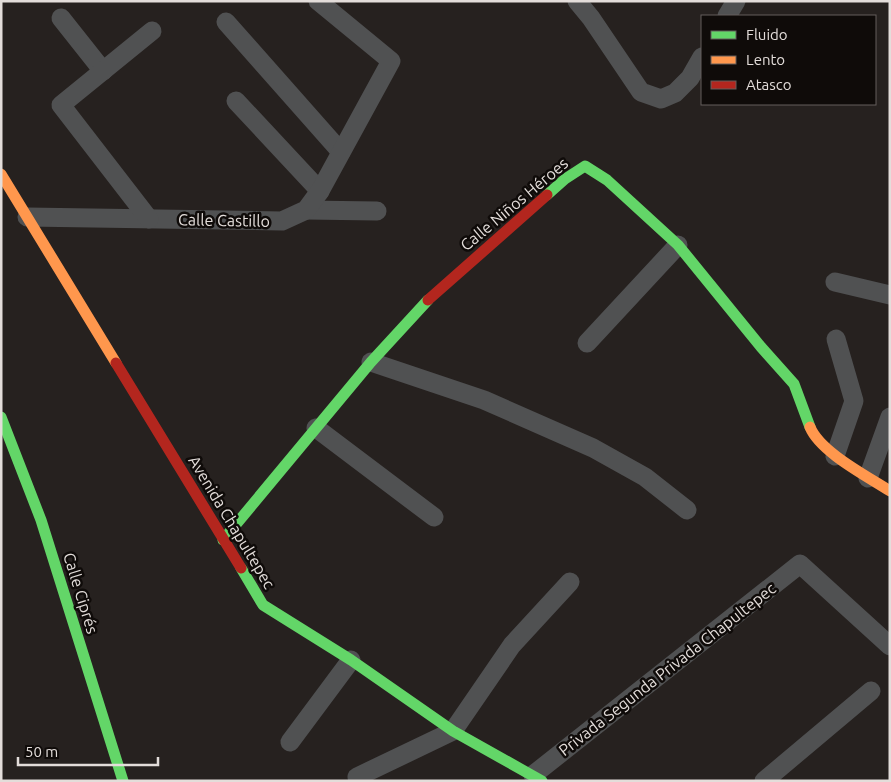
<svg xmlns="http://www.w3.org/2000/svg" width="891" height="782" font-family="Ubuntu,sans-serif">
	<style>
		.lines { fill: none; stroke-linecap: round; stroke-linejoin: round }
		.street { stroke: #505152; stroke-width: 19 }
		.fast { stroke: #63d668; stroke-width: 11 }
		.slow { stroke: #ff974d; stroke-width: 11 }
		.jam { stroke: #b3261e; stroke-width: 11 }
		.labels { text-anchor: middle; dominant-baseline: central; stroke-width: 5; stroke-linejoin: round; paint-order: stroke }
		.street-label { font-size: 16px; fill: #e3ddda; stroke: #0f0b09 }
	</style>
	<rect width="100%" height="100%" fill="#26211f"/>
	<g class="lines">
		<g class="street">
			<polyline points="577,1 591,18 641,92 661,99 675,93 690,78 702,57"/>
			<polyline points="727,16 736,1"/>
			<polyline points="61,18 103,71"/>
			<polyline points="226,22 341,152"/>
			<polyline points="236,101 320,191"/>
			<polyline points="306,210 377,211"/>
			<polyline points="27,217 282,221 306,210 320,191 391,61 318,1"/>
			<polyline points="149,219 61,105 152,31"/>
			<polyline points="835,282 890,295"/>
			<polyline points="587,343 678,245"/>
			<polyline points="371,362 484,400 593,448 645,477 687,510"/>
			<polyline points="316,428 434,517"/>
			<polyline points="835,456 854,401 836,339"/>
			<polyline points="868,478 890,417"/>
			<polyline points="290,742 351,660"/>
			<polyline points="533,775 800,564 890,646"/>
			<polyline points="357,777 453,731 512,645 570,582"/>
			<polyline points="764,781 871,691"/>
		</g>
		<g class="fast">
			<polyline points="547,195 565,179 585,166 607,180 678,245 761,347 794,384 810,427"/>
			<polyline points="1,417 41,520 123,781"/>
			<polyline points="223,540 371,362 428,300"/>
			<polyline points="241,568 263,605 351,660 453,731 542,781"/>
		</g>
		<g class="slow">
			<polyline points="1,174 116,363"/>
			<path d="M810,427C820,452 867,476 890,491"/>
		</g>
		<g class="jam">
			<polyline points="428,300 547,195"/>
			<polyline points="116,363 241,568"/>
		</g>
	</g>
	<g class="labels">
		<g class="street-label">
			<text transform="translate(514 204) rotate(-40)">Calle Niños Héroes</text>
			<text transform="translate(224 220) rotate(1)">Calle Castillo</text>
			<text transform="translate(232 522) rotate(59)">Avenida Chapultepec</text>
			<text transform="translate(81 593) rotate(73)">Calle Ciprés</text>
			<text transform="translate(667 669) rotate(-38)">Privada Segunda Privada Chapultepec</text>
		</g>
	</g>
	<rect width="891" height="782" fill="none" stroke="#e3ddda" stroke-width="5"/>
	<rect x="701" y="15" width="175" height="90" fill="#0f0b09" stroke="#645f5d"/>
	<rect x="711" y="31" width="25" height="8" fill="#63d668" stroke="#645f5d"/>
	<text x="746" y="40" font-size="15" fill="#e3ddda">Fluido</text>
	<rect x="711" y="56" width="25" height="8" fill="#ff974d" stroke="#645f5d"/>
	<text x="746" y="65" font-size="15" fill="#e3ddda">Lento</text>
	<rect x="711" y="81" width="25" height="8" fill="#b3261e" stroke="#645f5d"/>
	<text x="746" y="90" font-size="15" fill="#e3ddda">Atasco</text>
	<path d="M18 757v8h140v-8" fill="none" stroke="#e3ddda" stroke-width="2.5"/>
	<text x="25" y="757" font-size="15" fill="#e3ddda" stroke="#0f0b09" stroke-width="4" paint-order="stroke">50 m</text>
</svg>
